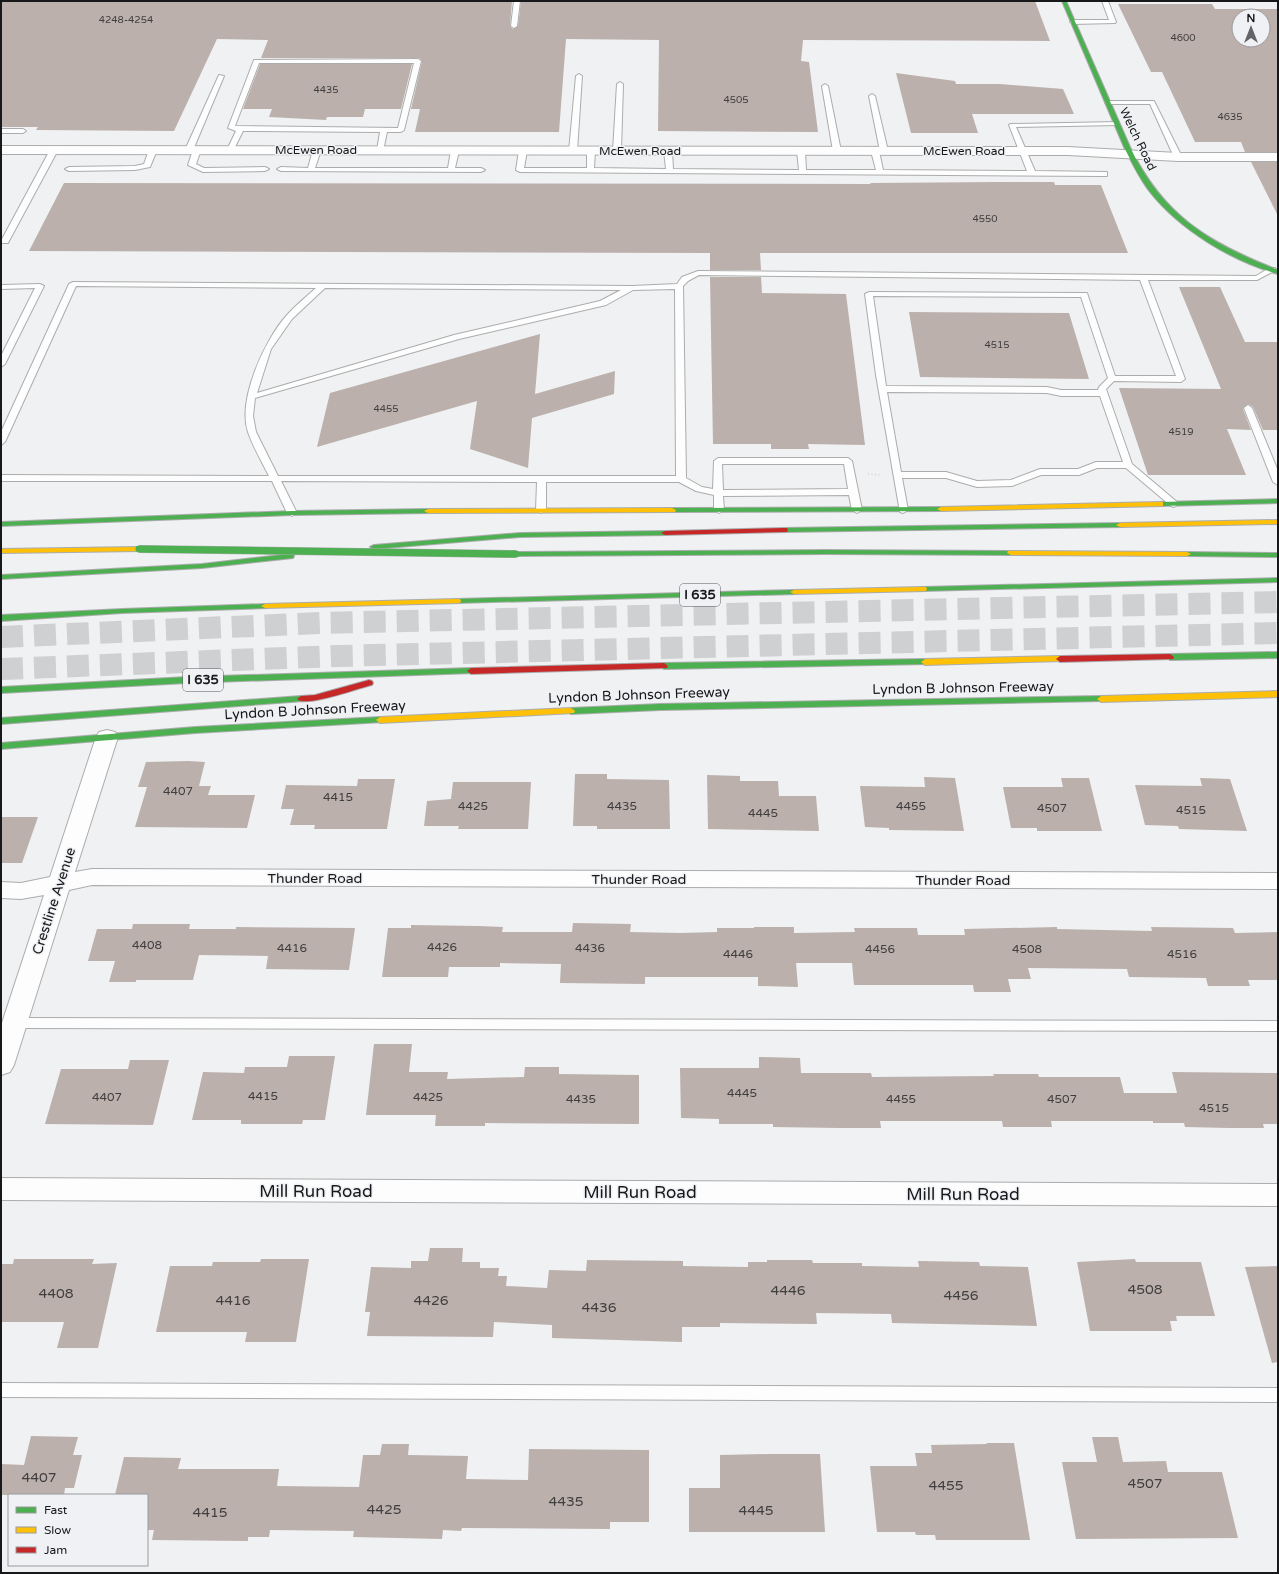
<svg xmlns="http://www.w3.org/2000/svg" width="1279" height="1574" font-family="'Varela Round',sans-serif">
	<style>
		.building { fill: #bbb0ac; fill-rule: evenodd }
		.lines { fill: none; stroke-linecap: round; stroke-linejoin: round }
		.highway-tunnel { stroke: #cfd0d2; stroke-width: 22; stroke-dasharray: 22 11; stroke-linecap: butt }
		.lane-casing { stroke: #abacad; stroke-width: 2 }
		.street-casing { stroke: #abacad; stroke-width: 2 }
		.fast-casing { stroke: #abacad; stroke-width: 2 }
		.slow-casing { stroke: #abacad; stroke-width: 2 }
		.jam-casing { stroke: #abacad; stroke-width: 2 }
		.path { stroke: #d6d6d7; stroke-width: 2; stroke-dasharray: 1 2.5; stroke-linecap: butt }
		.lane { fill: #fdfdfd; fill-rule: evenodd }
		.street { fill: #fdfdfd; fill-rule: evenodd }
		.fast { fill: #4caf50; fill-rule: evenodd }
		.slow { fill: #ffc107; fill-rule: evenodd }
		.jam { fill: #c62828; fill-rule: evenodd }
		.fast-bridge-casing { stroke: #abacad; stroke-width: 8; stroke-linecap: butt }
		.fast-bridge { stroke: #4caf50; stroke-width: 7 }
		.labels { text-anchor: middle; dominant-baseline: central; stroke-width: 3; stroke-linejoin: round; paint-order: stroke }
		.far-number-label { font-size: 10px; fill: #403e3e }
		.far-street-label { font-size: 12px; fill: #171819; stroke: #eff1f4 }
		.number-label { font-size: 12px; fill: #403e3e }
		.shield { fill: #eff1f4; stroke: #58595b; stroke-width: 1 }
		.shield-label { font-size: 13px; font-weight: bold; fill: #171819 }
		.street-label { font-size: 14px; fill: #171819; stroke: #eff1f4 }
		.near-number-label { font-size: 14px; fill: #403e3e }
		.near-street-label { font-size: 17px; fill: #171819; stroke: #eff1f4 }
	</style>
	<rect width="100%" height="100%" fill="#f0f1f3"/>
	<g class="building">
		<polygon points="1,1 512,1 510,26 513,29 518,26 521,1 1035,1 1050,41 803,40 801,61 809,62 818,132 658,131 659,40 566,39 559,132 415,132 420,109 411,109 422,61 419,58 261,58 268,40 217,39 174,131 36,130 38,127 1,127"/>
		<path d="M1118,4H1212L1215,9H1278V152H1245L1241,142H1195L1162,72H1151ZM1239,16H1263V40H1239Z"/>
		<polygon points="260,64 412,64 401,109 365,109 363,117 327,117 326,120 269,117 272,109 243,109"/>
		<polygon points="896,73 955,81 956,84 1000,84 1063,89 1074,114 972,114 978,133 911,133"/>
		<polygon points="1251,162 1278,162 1278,216"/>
		<polygon points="999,182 1054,182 1055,185 1101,185 1128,253 760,253 761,270 710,270 710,253 29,251 64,183 871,184 870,183"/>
		<polygon points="710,277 761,277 762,293 846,294 865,445 808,444 809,449 771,449 771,444 713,444"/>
		<polygon points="1179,287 1220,287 1245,342 1278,342 1278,430 1263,430 1253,407 1248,404 1243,409 1251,430 1227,429 1246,475 1148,475 1119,388 1221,389"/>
		<polygon points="909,312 1069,313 1089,379 920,377"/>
		<polygon points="540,334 535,394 615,371 614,394 532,418 528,468 470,449 477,401 317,447 330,393"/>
		<polygon points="188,761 205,762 199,786 211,786 208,795 255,795 247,828 135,827 147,787 138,787 146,762"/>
		<polygon points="575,774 607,774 607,779 669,780 670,829 597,829 597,826 573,826"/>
		<polygon points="707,775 740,776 740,781 778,781 779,796 816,796 819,831 708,829"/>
		<polygon points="924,777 955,778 964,831 889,830 889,828 865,827 860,786 925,787"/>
		<polygon points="1061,778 1089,778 1102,831 1037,831 1037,828 1011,828 1003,787 1063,787"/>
		<polygon points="1200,778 1230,779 1247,831 1179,829 1178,826 1145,825 1135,785 1202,786"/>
		<polygon points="358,779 395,779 387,829 314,829 315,825 290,825 294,809 281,809 286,785 357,786"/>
		<polygon points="453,782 531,782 528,829 458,829 459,826 424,826 427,801 451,799"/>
		<polygon points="1,817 38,817 22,863 1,863"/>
		<polygon points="573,923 631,924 630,932 680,933 717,932 717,928 754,928 754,927 794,927 794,933 855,932 854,928 917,928 918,935 965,935 964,929 1057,927 1057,929 1152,931 1151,927 1233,928 1235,933 1278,932 1278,980 1248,980 1250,986 1208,986 1206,978 1129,977 1127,969 1028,968 1031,979 1008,979 1011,992 974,992 973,985 854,985 852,963 796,963 798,987 758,986 758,977 645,977 645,984 560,983 561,964 500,963 500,967 449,967 448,977 382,977 388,928 411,928 411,925 479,926 503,927 502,932 572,932"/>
		<polygon points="133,924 190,924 189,929 236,929 236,927 355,928 349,970 266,969 268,956 199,955 193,980 136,980 136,982 109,982 115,961 88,961 97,929 132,929"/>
		<polygon points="374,1044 412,1044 409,1072 448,1072 447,1079 524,1077 525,1067 559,1067 559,1074 639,1075 639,1124 485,1123 485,1126 435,1126 436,1115 366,1115"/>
		<polygon points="289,1056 335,1056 325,1120 303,1120 302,1124 241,1124 241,1120 192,1120 203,1072 244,1073 245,1067 287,1067"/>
		<polygon points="759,1057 800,1058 801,1073 871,1073 872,1077 994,1076 993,1074 1038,1074 1039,1077 1120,1077 1124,1093 1177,1093 1172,1072 1278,1073 1278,1124 1263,1124 1264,1128 1229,1128 1185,1127 1184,1123 1153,1123 1153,1121 1051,1121 1052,1127 1003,1127 1002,1121 880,1121 881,1128 840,1128 773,1127 773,1124 719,1124 719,1119 681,1118 680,1068 759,1068"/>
		<polygon points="130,1060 169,1060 153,1125 45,1124 61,1069 128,1069"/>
		<polygon points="430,1248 463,1248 462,1262 480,1262 480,1268 499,1268 498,1276 507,1276 506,1286 547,1288 549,1270 586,1271 587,1260 683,1261 683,1266 748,1267 748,1262 767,1262 767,1260 812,1260 813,1263 862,1263 862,1266 919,1267 918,1261 979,1262 980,1266 1028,1267 1037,1326 892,1323 891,1314 816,1313 817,1324 720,1323 720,1327 682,1327 682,1342 552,1338 552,1325 494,1322 493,1337 367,1336 370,1312 365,1312 371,1267 411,1268 411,1261 428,1261"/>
		<polygon points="14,1259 94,1259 92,1264 117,1263 98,1348 57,1348 64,1322 1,1322 1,1264 13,1264"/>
		<polygon points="261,1259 309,1259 296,1342 245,1342 247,1332 156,1332 170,1266 212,1266 213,1262 260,1262"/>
		<polygon points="1135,1259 1136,1262 1201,1262 1215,1316 1176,1316 1177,1321 1170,1321 1172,1331 1090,1331 1077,1262"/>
		<polygon points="1278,1266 1278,1362 1272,1363 1245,1267"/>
		<polygon points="31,1436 78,1437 73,1455 82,1455 74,1488 65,1488 64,1495 1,1495 1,1464 24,1465"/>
		<polygon points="1092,1437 1118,1437 1123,1462 1166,1461 1168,1472 1222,1472 1238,1538 1076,1539 1062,1462 1097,1462"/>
		<polygon points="986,1443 1014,1443 1030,1540 936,1540 935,1535 916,1535 915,1532 877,1532 870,1466 917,1466 915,1453 932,1453 931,1445 987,1444"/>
		<polygon points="382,1444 409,1444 408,1455 468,1456 466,1479 528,1480 529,1449 649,1450 649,1522 610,1522 610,1529 462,1528 461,1531 443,1530 442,1539 353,1537 354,1531 270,1530 269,1537 248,1537 248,1541 152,1540 154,1530 147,1530 147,1495 115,1495 124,1457 181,1458 178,1469 279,1469 277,1486 359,1487 363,1455 380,1455"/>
		<polygon points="770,1454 820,1454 825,1532 689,1532 689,1488 720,1488 720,1455"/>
	</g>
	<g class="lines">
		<g class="highway-tunnel">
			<polyline points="1,637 320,623 1278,602"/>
			<polyline points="1,669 338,656 1278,633"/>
		</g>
		<defs>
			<g id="lane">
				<polygon points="514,1 520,1 517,26 514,28 511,26"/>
				<polygon points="1102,1 1108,1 1116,22 1115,23 1073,24 1070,22 1073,20 1109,20"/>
				<path d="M418,59L421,61L404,130L401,132H387L383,151L377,150L380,132L243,131L233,151L227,150L236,131L228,128L254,60ZM259,63H414L398,128L235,126Z"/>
				<polygon points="579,74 582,76 577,151 573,153 569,151 576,76"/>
				<polygon points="219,75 224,76 193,150 187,151 185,150"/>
				<polygon points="620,82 623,84 621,151 617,153 613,151 617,84"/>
				<polygon points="825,84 828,86 841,151 837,153 833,151 822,86"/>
				<polygon points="872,94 875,96 888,151 884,153 880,151 869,96"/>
				<polygon points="1105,101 1154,101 1182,157 1178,159 1174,157 1150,104 1107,104 1105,103"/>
				<polygon points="1117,122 1119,123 1119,125 1016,127 1035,171 1107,172 1107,176 1104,176 520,172 516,170 519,151 523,149 527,151 524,168 587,168 587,151 591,149 595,151 594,168 666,169 664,151 668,149 672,151 673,169 799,170 797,151 801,149 805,151 806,170 876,170 871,151 875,149 879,151 883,170 1027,171 1009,125 1010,124"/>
				<polygon points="1,129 23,129 26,131 23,133 1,133"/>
				<polygon points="54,148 58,150 9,241 8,243 2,243 1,241 50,150"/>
				<polygon points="153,148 157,150 150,167 135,170 69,171 65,169 69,167 135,166 144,164 149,150"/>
				<polygon points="197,148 201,150 196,164 204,168 265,167 269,169 265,171 203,172 188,165 193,150"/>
				<polygon points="317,148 321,150 315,168 448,168 451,151 455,149 459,151 455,168 481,168 485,170 481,172 281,171 277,169 281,167 308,168 313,150"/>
				<path d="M1269,268H1275L1276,270L1257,280H1148L1185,379L1181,382L1114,381L1106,389L1132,464L1177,502L1179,504L1174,507L1171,506L1126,468H1097L1079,475H1041L1012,486L977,487L946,478H902L908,510L903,513L900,512L876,375L865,294L869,292L1087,293L1115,376H1176L1140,280L699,275L688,281L683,286L686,478L702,487L713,489L714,461L718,458H848L852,461L862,510L857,513L852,510L849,495L723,496L724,510L719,513L714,510V495L696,491L679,482H546V510L541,513L536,510L537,482L281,481L297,513L292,516L287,513L272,481H1V475L269,476C262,462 253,447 248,432C237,400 265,339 287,315C296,305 306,297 316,288L76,286L5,442L1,445V432L69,284L73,282L632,286L677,284L682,277L698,271L1256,276ZM325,288L621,290L600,301L454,335L257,393L271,349L292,319ZM675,289L676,476H278L256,432L253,416L255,398L459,339L606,305L633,290ZM873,296L1081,297L1108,378L1099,387L1098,390H1061L1047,387L886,386ZM887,392L1047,393L1061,396H1100L1123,462H1096L1078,469H1040L1011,480L977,481L946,472H901ZM722,464H844L848,489L723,490Z"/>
				<polygon points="40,284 44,286 5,364 1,367 1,356 35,288 1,289 1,285"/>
				<polygon points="1248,405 1252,408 1278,471 1278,485 1273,482 1244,408"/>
				<polygon points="16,1018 1278,1021 1278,1031 16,1028 12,1026 10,1023 12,1020"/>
				<polygon points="1,1383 1278,1388 1278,1402 1,1397"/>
			</g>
			<g id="street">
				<polygon points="1,146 1068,147 1178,153 1278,153 1278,161 1178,161 1068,155 1,154"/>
				<polygon points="107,730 115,732 118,737 75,872 92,869 1278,873 1278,889 92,885 69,890 14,1065 10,1072 1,1075 1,1026 44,895 21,899 1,898 1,882 21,883 50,877 96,737 99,732"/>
				<polygon points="1,1178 1278,1184 1278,1206 1,1200"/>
			</g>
			<g id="fast">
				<path d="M1062,1H1066L1130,147C1163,216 1209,243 1278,270V274C1232,261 1180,230 1150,192C1140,179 1132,163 1124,147Z"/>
				<polygon points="1278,499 1278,503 1160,506 1156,504 1160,502"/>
				<polygon points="941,507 945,509 944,511 672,512 668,510 672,508"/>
				<polygon points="428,509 431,509 431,513 292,515 1,526 1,522 292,511"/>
				<polygon points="1120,523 1124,525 1123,527 784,532 780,530 784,528"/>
				<polygon points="665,531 669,533 668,535 520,537 374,549 370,547 374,545 520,533"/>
				<polygon points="825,550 1011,551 1015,553 1011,555 825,554 516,556 512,554 516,552"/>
				<polygon points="1184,552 1278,553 1278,557 1187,556 1183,554"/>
				<polygon points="290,554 293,554 294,556 293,558 202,568 1,579 1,575 202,564"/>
				<polygon points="1278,578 1278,582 923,591 919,589 923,587"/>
				<polygon points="794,590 798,592 797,594 457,603 453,601 457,599"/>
				<polygon points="265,604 268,604 269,606 268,608 122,613 1,621 1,615 122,609"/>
				<polygon points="1278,652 1278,658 1170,660 1166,657 1170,654"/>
				<polygon points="925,659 929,662 928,664 664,669 660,666 664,663"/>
				<polygon points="471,668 474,669 475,671 474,673 187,683 1,693 1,687 187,677"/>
				<polygon points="301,696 305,699 304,701 1,724 1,718"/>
				<polygon points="1101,696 1105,699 1104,701 660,710 571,714 567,711 571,708 660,704"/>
				<polygon points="380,717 384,720 383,722 195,733 1,749 1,743 195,727"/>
			</g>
			<g id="slow">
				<polygon points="1160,502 1163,502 1163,506 941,511 937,509 941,507"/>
				<polygon points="672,508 676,510 675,512 428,513 424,511 428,509"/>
				<polygon points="1278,520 1278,524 1120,527 1116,525 1120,523"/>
				<polygon points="139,547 142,547 143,549 142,551 1,553 1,549"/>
				<polygon points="1008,551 1187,552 1191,554 1187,556 1011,555 1007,553"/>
				<polygon points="923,587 926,587 927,589 926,591 794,594 790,592 794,590"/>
				<polygon points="457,599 460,599 461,601 460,603 265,608 261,606 265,604"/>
				<polygon points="1060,656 1063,657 1064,659 1063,661 925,665 921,662 925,659"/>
				<polygon points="1278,691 1278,697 1101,702 1097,699 1101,696"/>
				<polygon points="571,708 575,711 574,713 380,723 376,720 380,717"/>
			</g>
			<g id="jam">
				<polygon points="784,528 787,528 788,530 787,532 665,535 661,533 665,531"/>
				<polygon points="1170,654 1174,657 1173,659 1060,662 1056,659 1060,656"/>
				<polygon points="664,663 668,666 667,668 471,674 467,671 471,668"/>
				<path d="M369,680L372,681L373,683L372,685C359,688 305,708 297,699L301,696L315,695Z"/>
			</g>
		</defs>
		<use href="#lane" class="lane-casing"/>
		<use href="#street" class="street-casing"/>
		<use href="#fast" class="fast-casing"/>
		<use href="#slow" class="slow-casing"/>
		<use href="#jam" class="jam-casing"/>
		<polyline class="path" points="868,474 881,475"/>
		<use href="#lane" class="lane"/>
		<use href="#street" class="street"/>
		<use href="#fast" class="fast"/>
		<use href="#slow" class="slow"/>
		<use href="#jam" class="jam"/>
		<defs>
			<polyline id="fast-bridge" points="139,549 516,554"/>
		</defs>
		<use href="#fast-bridge" class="fast-bridge-casing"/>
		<use href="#fast-bridge" class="fast-bridge"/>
	</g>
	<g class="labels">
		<g class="far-number-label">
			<text x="126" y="20">4248-4254</text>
			<text x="1183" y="38">4600</text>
			<text x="326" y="90">4435</text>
			<text x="736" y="100">4505</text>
			<text x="1230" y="117">4635</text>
			<text x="985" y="219">4550</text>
			<text x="997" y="345">4515</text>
			<text x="386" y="409">4455</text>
			<text x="1181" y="432">4519</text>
		</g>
		<g class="far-street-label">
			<text transform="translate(1138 139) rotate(64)">Welch Road</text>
			<text x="316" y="150">McEwen Road</text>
			<text x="640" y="151">McEwen Road</text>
			<text x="964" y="151">McEwen Road</text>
		</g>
		<g class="number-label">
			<text x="178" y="791">4407</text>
			<text x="338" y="797">4415</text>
			<text x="473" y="806">4425</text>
			<text x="622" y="806">4435</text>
			<text x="911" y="806">4455</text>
			<text x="1052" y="808">4507</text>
			<text x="1191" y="810">4515</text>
			<text x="763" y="813">4445</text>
			<text x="147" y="945">4408</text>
			<text x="442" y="947">4426</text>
			<text x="292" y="948">4416</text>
			<text x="590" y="948">4436</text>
			<text x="880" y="949">4456</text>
			<text x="1027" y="949">4508</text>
			<text x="738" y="954">4446</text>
			<text x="1182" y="954">4516</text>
			<text x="742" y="1093">4445</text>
			<text x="263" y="1096">4415</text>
			<text x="107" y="1097">4407</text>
			<text x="428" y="1097">4425</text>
			<text x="581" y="1099">4435</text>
			<text x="901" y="1099">4455</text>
			<text x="1062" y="1099">4507</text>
			<text x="1214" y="1108">4515</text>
		</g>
		<g class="shield">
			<rect x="680" y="584" width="40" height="22" rx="3"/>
			<rect x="183" y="669" width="40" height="22" rx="3"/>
		</g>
		<g class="shield-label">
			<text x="700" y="595">I 635</text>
			<text x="203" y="680">I 635</text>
		</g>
		<g class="street-label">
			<text transform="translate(963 688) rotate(-1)">Lyndon B Johnson Freeway</text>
			<text transform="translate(639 695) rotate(-2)">Lyndon B Johnson Freeway</text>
			<text transform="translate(315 710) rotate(-3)">Lyndon B Johnson Freeway</text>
			<text x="315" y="878">Thunder Road</text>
			<text x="639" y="879">Thunder Road</text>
			<text x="963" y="880">Thunder Road</text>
			<text transform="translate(54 901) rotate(-72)">Crestline Avenue</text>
		</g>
		<g class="near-number-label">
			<text x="1145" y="1289">4508</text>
			<text x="788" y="1290">4446</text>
			<text x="56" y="1293">4408</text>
			<text x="961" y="1295">4456</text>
			<text x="233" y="1300">4416</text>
			<text x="431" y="1300">4426</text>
			<text x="599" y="1307">4436</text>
			<text x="39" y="1477">4407</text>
			<text x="1145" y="1483">4507</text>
			<text x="946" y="1485">4455</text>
			<text x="566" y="1501">4435</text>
			<text x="384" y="1509">4425</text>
			<text x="756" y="1510">4445</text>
			<text x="210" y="1512">4415</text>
		</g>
		<g class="near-street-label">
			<text x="316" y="1191">Mill Run Road</text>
			<text x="640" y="1192">Mill Run Road</text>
			<text x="963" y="1194">Mill Run Road</text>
		</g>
	</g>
	<rect width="1279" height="1574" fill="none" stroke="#171819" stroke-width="4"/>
	<rect x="8" y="1494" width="140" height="72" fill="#eff1f4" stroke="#999a9c"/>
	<rect x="16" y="1507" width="20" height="6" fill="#4caf50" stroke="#999a9c"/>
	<text x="44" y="1514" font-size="12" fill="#171819">Fast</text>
	<rect x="16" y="1527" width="20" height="6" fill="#ffc107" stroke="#999a9c"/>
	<text x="44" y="1534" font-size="12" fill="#171819">Slow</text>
	<rect x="16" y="1547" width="20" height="6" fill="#c62828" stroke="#999a9c"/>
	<text x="44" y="1554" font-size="12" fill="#171819">Jam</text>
	<g transform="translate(1251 28)"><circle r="19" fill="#eff1f4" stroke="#999a9c"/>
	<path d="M0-3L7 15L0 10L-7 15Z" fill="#636465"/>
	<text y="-6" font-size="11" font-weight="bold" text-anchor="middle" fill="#171819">N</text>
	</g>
</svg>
